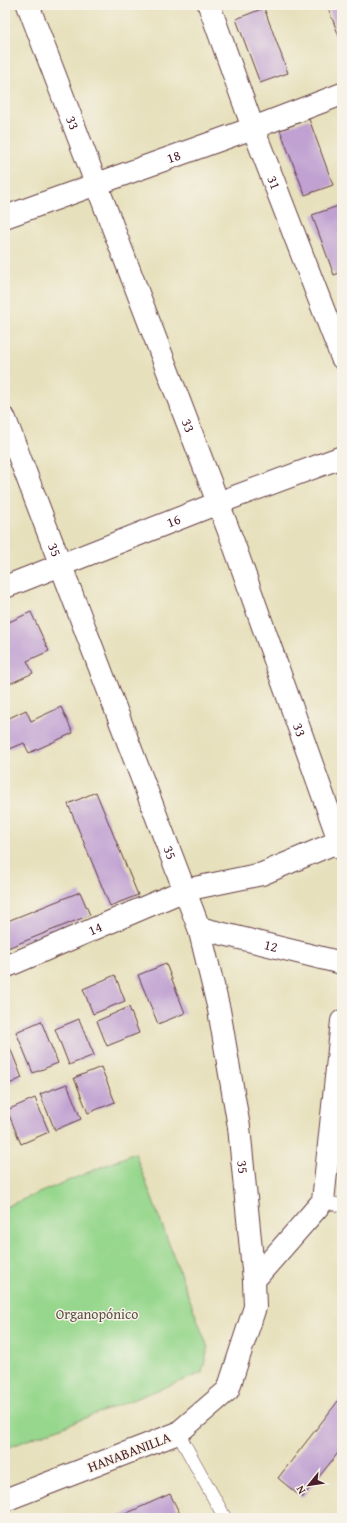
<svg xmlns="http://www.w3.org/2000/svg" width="347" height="1523" font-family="'Gentium Book Plus',serif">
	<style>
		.green { fill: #97d78d; stroke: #707b5c }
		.building { fill: #c0a1d2 }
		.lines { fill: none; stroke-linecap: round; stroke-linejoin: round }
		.lane-casing { stroke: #623c41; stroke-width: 14 }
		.street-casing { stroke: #623c41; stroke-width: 24 }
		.lane { stroke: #fff; stroke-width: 13 }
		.street { stroke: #fff; stroke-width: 22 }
		.labels { text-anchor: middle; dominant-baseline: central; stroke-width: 3; stroke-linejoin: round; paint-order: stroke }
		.street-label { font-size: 14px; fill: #4a1f2b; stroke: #f7f3e8 }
		.park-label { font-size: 14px; fill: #5d4d44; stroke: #f7f3e8 }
	</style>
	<rect width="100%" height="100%" fill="#f7f3e8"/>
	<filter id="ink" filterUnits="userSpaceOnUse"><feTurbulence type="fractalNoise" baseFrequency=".025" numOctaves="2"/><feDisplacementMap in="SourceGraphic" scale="8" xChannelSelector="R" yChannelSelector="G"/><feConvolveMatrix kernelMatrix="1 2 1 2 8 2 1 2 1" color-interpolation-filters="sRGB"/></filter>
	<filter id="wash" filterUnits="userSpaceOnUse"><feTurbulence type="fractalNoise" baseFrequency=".012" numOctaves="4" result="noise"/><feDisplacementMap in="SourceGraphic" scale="16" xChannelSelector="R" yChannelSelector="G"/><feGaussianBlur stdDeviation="0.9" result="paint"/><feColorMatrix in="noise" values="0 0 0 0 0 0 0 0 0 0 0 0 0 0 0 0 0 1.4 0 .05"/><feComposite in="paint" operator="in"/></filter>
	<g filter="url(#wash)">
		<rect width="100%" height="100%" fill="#e7e0bc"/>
		<polygon class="green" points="135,1153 208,1348 202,1373 7,1448 5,1443 5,1207"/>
		<g id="blocks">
			<g class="building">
				<polygon points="327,5 342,5 342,44"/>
				<polygon points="264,8 288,73 260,83 236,19"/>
				<polygon points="309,119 333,185 305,195 280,130"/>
				<polygon points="341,205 342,208 342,272 334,275 312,215"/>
				<polygon points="31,612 49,651 27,661 33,673 5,686 5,613 9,622"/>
				<polygon points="61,707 73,733 29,753 24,743 5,751 5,720 26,710 31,721"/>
				<polygon points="96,792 138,895 110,906 68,804"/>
				<polygon points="80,892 90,915 5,949 5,922"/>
				<polygon points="166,964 185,1013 158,1024 138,975"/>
				<polygon points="115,975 125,1001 93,1014 83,989"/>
				<polygon points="129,1007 139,1033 107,1046 97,1021"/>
				<polygon points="79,1019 94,1055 69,1065 55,1029"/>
				<polygon points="41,1021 58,1063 33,1073 16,1032"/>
				<polygon points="5,1035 22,1078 5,1086"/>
				<polygon points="101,1067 115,1102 88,1113 74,1078"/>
				<polygon points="67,1084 81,1119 55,1130 40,1094"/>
				<polygon points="35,1098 49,1132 21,1144 7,1110"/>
				<polygon points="342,1396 342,1448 302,1498 278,1478"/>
				<polygon points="170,1494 182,1518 116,1518"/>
			</g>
		</g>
	</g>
	<g filter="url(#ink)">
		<use href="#blocks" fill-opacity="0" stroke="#623c41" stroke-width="1"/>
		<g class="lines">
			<defs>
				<g id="lane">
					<polyline points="323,1201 342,1206"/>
					<polyline points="178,1433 225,1518"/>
				</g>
				<g id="street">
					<path id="s1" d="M28,5L233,542L342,849"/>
					<path id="s2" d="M209,5L253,128L342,358"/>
					<path id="s3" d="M5,217L253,128L342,94"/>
					<path id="s4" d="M5,419L199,928L219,1010L239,1127L254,1280L255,1307L228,1390L178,1433L5,1500"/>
					<path id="s5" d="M5,587L218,503L342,457"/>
					<path id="s6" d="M199,928L342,963"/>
					<path id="s7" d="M5,967L185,890L262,874L342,840"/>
					<polyline points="254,1280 323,1201 342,1021"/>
				</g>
			</defs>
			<use href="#lane" class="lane-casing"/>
			<use href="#street" class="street-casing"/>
			<use href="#lane" class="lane"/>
			<use href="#street" class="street"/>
		</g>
	</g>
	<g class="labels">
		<g class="street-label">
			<text stroke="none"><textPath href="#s1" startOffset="126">33</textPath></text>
			<text stroke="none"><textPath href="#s3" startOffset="179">18</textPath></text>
			<text stroke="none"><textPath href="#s2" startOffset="189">31</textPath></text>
			<text stroke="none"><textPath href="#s1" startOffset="450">33</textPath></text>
			<text stroke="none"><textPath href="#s5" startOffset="181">16</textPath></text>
			<text stroke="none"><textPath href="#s4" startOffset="140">35</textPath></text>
			<text stroke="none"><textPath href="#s1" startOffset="774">33</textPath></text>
			<text stroke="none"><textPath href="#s4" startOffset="464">35</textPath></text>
			<text stroke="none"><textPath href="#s7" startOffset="98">14</textPath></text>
			<text stroke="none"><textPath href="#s6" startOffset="74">12</textPath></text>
			<text stroke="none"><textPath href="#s4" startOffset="788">35</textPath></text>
			<text transform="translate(129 1452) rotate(-21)">HANABANILLA</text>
		</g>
		<g class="park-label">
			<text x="97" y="1314">Organopónico</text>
		</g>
	</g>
	<rect width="347" height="1523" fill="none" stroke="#f7f3e8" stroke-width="20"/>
	<g transform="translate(309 1485) rotate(240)" stroke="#f7f3e8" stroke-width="3" paint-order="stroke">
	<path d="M0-3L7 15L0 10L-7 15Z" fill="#4a1f2b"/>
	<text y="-6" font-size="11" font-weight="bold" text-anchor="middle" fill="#4a1f2b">N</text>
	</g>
</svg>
